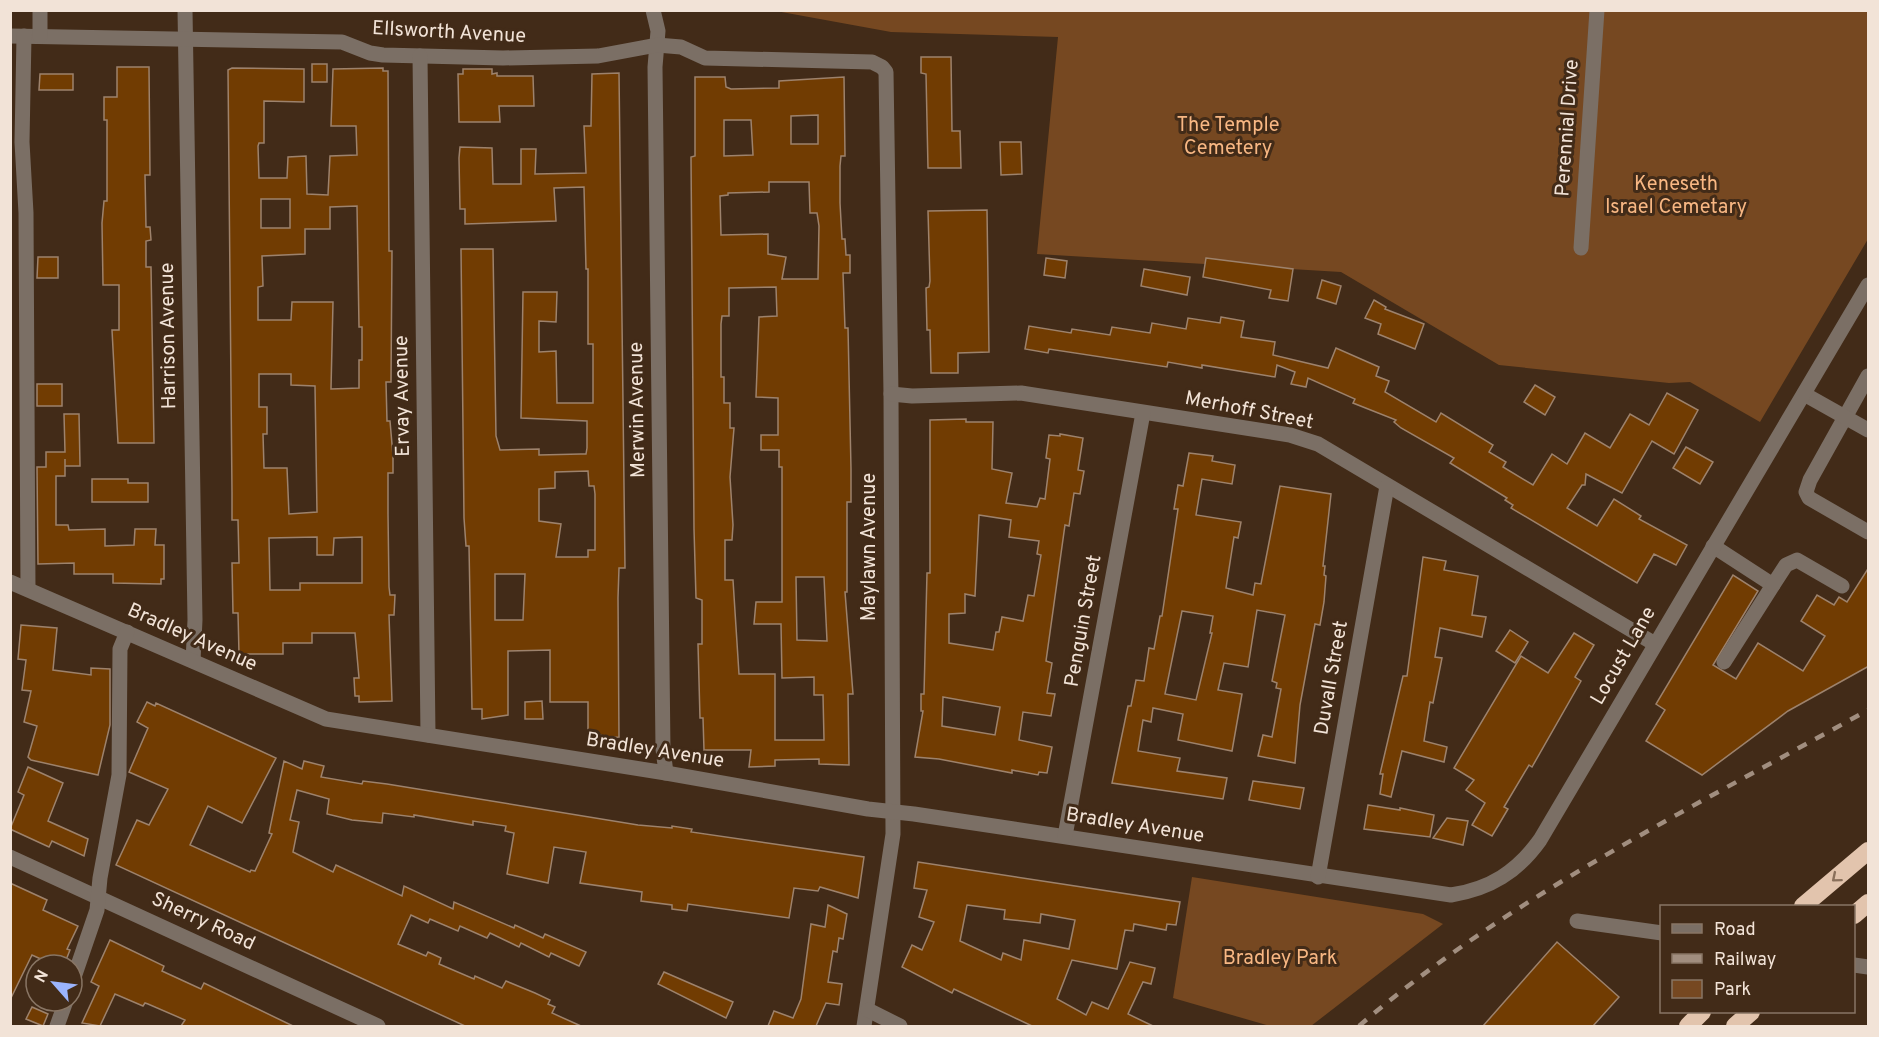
<svg xmlns="http://www.w3.org/2000/svg" width="1879" height="1037" font-family="Overpass,sans-serif">
	<style>
		.green { fill: #764821 }
		.building { fill: #713c02; stroke: #9d826c; stroke-width: 1.5; fill-rule: evenodd }
		.lines { fill: none; stroke-linecap: round; stroke-linejoin: round }
		.minor { stroke: #7b6f65; stroke-width: 15 }
		.highway { stroke: #e2c4ad; stroke-width: 18 }
		.rail { stroke: #a18e7f; stroke-width: 4.5; stroke-dasharray: 10 10; stroke-linecap: butt }
		.oneway { stroke: #8a705b }
		.labels { text-anchor: middle; dominant-baseline: central; stroke-width: 6; stroke-linejoin: round; paint-order: stroke }
		.street-label { font-size: 20px; fill: #f2e3d7; stroke: #422b18 }
		.park-label { font-size: 20px; fill: #f8b783; stroke: #422b18 }
	</style>
	<rect width="100%" height="100%" fill="#422b18"/>
	<g class="green">
		<polygon points="776,11 1868,11 1868,239 1760,422 1690,382 1669,383 1499,365 1341,272 1037,254 1058,37 891,32"/>
		<polygon points="1192,877 1423,914 1443,924 1311,1026 1270,1026 1173,998"/>
	</g>
	<g class="building">
		<polygon points="921,57 951,57 952,131 960,131 961,168 928,168 926,74 921,73"/>
		<rect x="312" y="64" width="15" height="18"/>
		<polygon points="117,67 149,67 150,175 145,175 146,227 150,227 151,240 146,241 146,267 151,267 154,443 118,443 112,330 119,330 119,285 103,285 102,223 104,201 107,201 107,120 104,120 104,97 117,97"/>
		<path d="M232,68L304,69V102L264,101V143H259L258,146L259,178H287L288,157L306,156L307,194L328,195L330,156L357,155L356,126H331L333,69L383,68V71H388L389,251H392L391,382H386L387,421H390L393,456V473H388V514L389,587L390,595H395L394,615H389L392,701L359,702V696H355L354,678H359L355,633H312V643H283V654H239L238,613H233L232,563H239L238,520H232V492L228,70ZM261,199H290V228H261ZM357,206L359,327H362V360H359V388L331,389L333,302H292L291,320H258V287L263,286L262,256L305,254V229H330V207ZM259,374H291V385L315,386L317,512L289,514L287,468H264L263,434H267V407H259ZM317,537V555H333L334,538L362,537V583H300V590H270L269,538Z"/>
		<polygon points="463,69 492,69 492,74 497,73 497,76 533,76 534,106 499,106 500,122 459,122 458,74 463,74"/>
		<path d="M619,73L625,568H619L618,598L619,737L601,738V735H588V702H550V650L508,651V715L482,719V709H472L469,546H466L464,518L461,249H493L496,436L500,450L539,449V455L581,454H586L587,448V421L521,418L523,292H557L556,322L539,321V352L556,351L557,403H593V344H588V269H586L584,187L554,188L556,221L465,224V209H460L459,158L460,147L492,148L493,184H521V149H536L535,174L586,173L584,126H591L592,74ZM588,471L589,486H594L595,494V550H588V557H556L561,524L539,521V489L555,488V472ZM495,574H525L523,620H495Z"/>
		<polygon points="40,74 73,74 73,90 39,90"/>
		<path d="M695,77H725L726,87L731,89L779,88V81L844,77L845,156H841L840,166V203L842,239H845L846,255H850V273H843L845,328H848L851,469V502H847V592H845L853,694H848L849,765L819,764V759L775,760V766L749,767L751,750H704L703,718H700L698,644H702V600L696,598L694,529L691,157L695,156ZM818,115V144H791V116ZM724,120H751L753,155L724,156ZM769,182H809L810,213H817L819,226L818,279H782L786,257L768,254V234L721,235L720,196L728,195V193L769,192ZM776,287L777,316L759,317L756,397L778,398V435H761V450H779V467H782V602H756L754,624H781L782,678L814,677V695H823L824,740H775V674H739L733,580H725V540H732L733,525L730,477L734,428H730V403H724V377H721V324L722,316H729V288ZM796,577H824L827,641L797,640Z"/>
		<polygon points="1000,142 1021,142 1022,174 1001,175"/>
		<polygon points="987,210 989,352 958,353 958,373 931,373 930,330 927,330 926,288 929,287 930,281 928,211"/>
		<polygon points="38,257 58,257 58,278 37,278"/>
		<polygon points="1046,258 1067,261 1065,278 1044,275"/>
		<polygon points="1206,258 1293,269 1288,301 1269,298 1271,290 1203,277"/>
		<polygon points="1144,269 1190,277 1187,295 1141,286"/>
		<polygon points="1322,280 1341,286 1336,304 1317,298"/>
		<polygon points="1374,300 1386,307 1385,309 1424,324 1415,349 1378,334 1381,324 1365,318"/>
		<polygon points="1221,317 1244,321 1241,337 1275,342 1273,355 1328,368 1336,348 1379,367 1376,376 1389,381 1385,392 1436,422 1441,413 1493,445 1489,452 1506,462 1503,467 1533,485 1552,454 1567,464 1585,433 1610,448 1630,414 1649,425 1667,393 1698,410 1674,454 1652,441 1622,493 1586,474 1585,485 1582,485 1567,508 1597,526 1614,499 1641,516 1639,519 1687,545 1676,565 1654,554 1637,583 1511,508 1513,505 1505,500 1507,498 1450,463 1454,458 1401,428 1394,422 1396,420 1353,403 1355,399 1308,378 1306,387 1291,384 1295,372 1277,365 1275,377 1202,365 1202,368 1168,362 1167,367 1049,349 1048,353 1025,349 1029,326 1071,333 1072,329 1110,335 1112,327 1150,333 1152,323 1186,329 1188,318 1220,323"/>
		<rect x="37" y="384" width="25" height="22"/>
		<polygon points="1535,385 1555,397 1545,415 1524,402"/>
		<polygon points="64,414 79,414 80,466 65,466 65,459 65,476 56,476 56,525 68,525 69,530 105,529 105,546 134,545 135,529 156,529 155,545 164,545 164,579 161,579 161,584 113,583 113,574 74,574 74,563 38,564 37,467 46,467 46,452 65,452"/>
		<path d="M966,419V422H993L992,469L1012,473L1006,503L1037,507L1040,498L1045,499L1050,459L1046,458L1049,435L1060,436V434L1083,438L1078,470L1084,471L1080,494L1074,493L1069,526L1065,525L1046,661L1052,663L1047,693L1055,694L1051,716L1023,712L1019,740L1052,747L1047,773L1039,772L1038,775L1012,770V773L939,759L915,757L923,711H921V694H924L927,573H930V420ZM979,515L1011,520L1009,537L1039,541L1037,554L1041,555L1034,596L1028,595L1023,621L1002,617L999,632H996L993,650L949,643V614L965,613V594L975,596ZM943,697L1000,707L995,735L942,726Z"/>
		<polygon points="1686,447 1713,462 1700,484 1673,468"/>
		<path d="M1189,453L1213,456L1212,461L1235,465L1232,484L1202,479L1196,515L1241,522L1238,538L1234,537L1226,588L1253,595L1255,583L1261,584L1280,486L1331,494L1323,566H1325L1324,575L1326,576L1324,602L1320,625L1315,624L1300,705L1295,763L1258,756L1263,735L1272,737L1281,689L1276,688L1277,683L1272,681L1285,615L1257,610L1248,667L1224,663L1218,690L1242,694L1232,751L1178,740L1183,714L1153,708L1151,722L1143,720L1138,751L1180,758L1177,771L1227,778L1223,799L1112,783L1128,706H1131L1136,680L1144,681L1149,648L1154,649L1160,616H1162L1178,509H1174L1178,485L1183,486ZM1182,611L1213,616L1210,633H1212L1196,700L1165,694Z"/>
		<polygon points="92,479 128,479 128,483 148,483 148,502 92,502"/>
		<polygon points="1423,557 1446,561 1444,570 1478,576 1472,615 1486,617 1482,637 1440,628 1435,657 1442,658 1433,703 1430,702 1424,741 1447,747 1444,762 1402,751 1391,797 1380,794 1383,774 1380,774 1403,676 1407,676"/>
		<polygon points="1869,567 1869,666 1788,711 1702,775 1646,741 1665,710 1656,704 1733,575 1758,591 1713,665 1736,679 1758,643 1803,671 1825,636 1801,621 1817,595 1834,605 1839,597 1847,602"/>
		<polygon points="21,625 57,628 53,670 91,675 91,668 110,669 110,725 98,775 31,760 28,757 37,726 24,722 31,691 22,690 26,660 18,659"/>
		<polygon points="1510,630 1528,642 1515,663 1496,651"/>
		<polygon points="1574,633 1594,645 1575,677 1581,681 1532,767 1529,765 1504,807 1508,809 1492,836 1472,825 1485,803 1466,790 1474,780 1454,768 1521,656 1548,673"/>
		<polygon points="542,701 543,719 525,719 525,702"/>
		<polygon points="147,702 155,706 156,703 276,758 242,823 208,806 190,845 250,872 251,870 255,871 272,834 269,833 284,761 302,769 304,761 324,766 321,777 362,784 363,781 387,784 638,825 672,828 672,826 692,829 691,832 864,857 858,898 820,887 818,891 794,888 789,918 688,904 687,911 672,909 672,905 641,901 642,892 580,883 586,852 554,847 548,883 507,874 514,833 505,831 506,826 473,821 473,825 414,815 414,817 383,813 382,823 352,820 327,814 329,799 297,790 290,820 299,822 293,852 333,872 336,865 402,896 404,886 453,909 454,902 514,928 515,925 543,938 545,934 586,952 579,966 551,953 549,957 521,943 519,947 490,933 487,938 460,926 458,931 430,919 428,923 411,915 398,944 426,956 428,952 441,958 439,964 474,979 475,976 502,988 506,981 535,993 550,1000 548,1004 555,1007 552,1013 581,1026 465,1026 116,865 137,820 149,825 168,789 129,772 148,728 137,722"/>
		<polygon points="28,767 63,783 48,821 88,839 84,856 52,841 49,847 10,829 24,795 18,792"/>
		<polygon points="1253,781 1304,788 1300,809 1249,800"/>
		<polygon points="1368,805 1400,810 1400,808 1434,815 1430,837 1364,829"/>
		<polygon points="1447,818 1468,821 1463,845 1433,838"/>
		<path d="M918,862L1180,902L1176,925L1167,924L1166,930L1134,924L1133,931L1125,930L1117,969L1072,960L1057,999L1086,1015L1092,1002L1108,1009L1130,962L1155,968L1151,984L1143,982L1128,1014L1153,1026H1032L954,989L952,993L902,967L912,945L922,950L934,922L919,917L927,890L914,888ZM967,905L1005,910L1004,919L1040,923L1041,914L1075,920L1069,949L1024,940L1021,960L1003,953L1001,960L960,941Z"/>
		<polygon points="10,883 47,900 43,910 78,926 67,949 70,950 64,965 54,965 32,955 10,1000"/>
		<polygon points="828,905 847,914 843,939 839,938 837,952 833,951 828,982 842,984 839,1005 826,1003 816,1026 768,1026 774,1011 793,1018 801,999 811,924 825,927"/>
		<polygon points="110,940 164,966 162,971 201,989 204,983 293,1026 181,1026 185,1020 148,1004 145,1003 143,1006 115,994 100,1026 82,1023 99,986 91,982"/>
		<polygon points="1557,942 1619,997 1593,1026 1483,1026"/>
		<polygon points="664,972 733,1002 726,1018 658,984"/>
		<polygon points="32,1007 48,1014 43,1026 26,1019"/>
	</g>
	<g class="lines">
		<g class="minor">
			<polyline points="185,10 195,620 193,661"/>
			<polyline points="653,10 658,31 655,67 663,749 666,773"/>
			<polyline points="10,36 342,42 370,53 383,55 503,58 598,56 657,45 681,47 705,58 872,62 882,67 886,72 891,394 893,834 864,1026"/>
			<polyline points="24,36 22,142 26,213 28,589"/>
			<polyline points="40,36 40,10"/>
			<polyline points="420,56 428,735"/>
			<polyline points="1581,248 1597,10"/>
			<polyline points="1868,376 1810,480 1806,492 1809,498 1868,532"/>
			<polyline points="891,394 912,396 1021,393 1290,435 1318,444 1655,644"/>
			<polyline points="1804,394 1868,430"/>
			<polyline points="1713,546 1773,585 1724,662"/>
			<path d="M10,582L326,719L666,773L868,809L914,814L1451,895C1490,889 1517,872 1540,840L1868,285"/>
			<polyline points="1773,585 1786,565 1797,560 1842,586"/>
			<polyline points="1065,836 1143,413"/>
			<polyline points="10,857 378,1026"/>
			<polyline points="1318,877 1387,486"/>
			<polyline points="1577,921 1662,933"/>
			<polyline points="1854,965 1868,967"/>
			<polyline points="72,983 97,910 100,878 119,775 120,649 127,632"/>
			<polyline points="868,1010 900,1026"/>
			<polyline points="57,1026 66,1001"/>
		</g>
		<g class="highway">
			<polyline points="1803,906 1868,851"/>
			<polyline points="1854,915 1868,903"/>
			<polyline points="1688,1026 1702,1012"/>
			<polyline points="1735,1026 1751,1012"/>
		</g>
		<path class="rail" d="M1359,1026C1510,896 1694,807 1868,710"/>
	</g>
	<defs><path id="oneway-chevron" d="M-2-3.5L2.5 0L-2 3.5" fill="none" stroke-width="1.6" stroke-linecap="round" stroke-linejoin="round" transform="scale(1.5)"/></defs>
	<use class="oneway" href="#oneway-chevron" transform="translate(1836 878) rotate(140)"/>
	<g class="labels">
		<g class="street-label">
			<text transform="translate(449 33) rotate(3)">Ellsworth Avenue</text>
			<text transform="translate(1568 128) rotate(-86)">Perennial Drive</text>
			<text transform="translate(169 336) rotate(-91)">Harrison Avenue</text>
			<text transform="translate(403 396) rotate(-91)">Ervay Avenue</text>
			<text transform="translate(638 410) rotate(-91)">Merwin Avenue</text>
			<text transform="translate(1249 411) rotate(11)">Merhoff Street</text>
			<text transform="translate(870 547) rotate(-90)">Maylawn Avenue</text>
			<text transform="translate(1084 621) rotate(-80)">Penguin Street</text>
			<text transform="translate(192 638) rotate(24)">Bradley Avenue</text>
			<text transform="translate(1624 656) rotate(-60)">Locust Lane</text>
			<text transform="translate(1332 678) rotate(-80)">Duvall Street</text>
			<text transform="translate(655 751) rotate(9)">Bradley Avenue</text>
			<text transform="translate(1135 826) rotate(9)">Bradley Avenue</text>
			<text transform="translate(203 922) rotate(25)">Sherry Road</text>
		</g>
		<g class="park-label">
			<text x="1228" y="126">The Temple<tspan x="1228" dy="23">Cemetery</tspan></text>
			<text x="1676" y="185">Keneseth<tspan x="1676" dy="23">Israel Cemetary</tspan></text>
			<text x="1280" y="959">Bradley Park</text>
		</g>
	</g>
	<rect width="1879" height="1037" fill="none" stroke="#f2e3d7" stroke-width="24"/>
	<rect x="1660" y="905" width="195" height="108" fill="#422b18" stroke="#887564" stroke-width="1.5"/>
	<rect x="1672" y="924" width="30" height="9" fill="#7b6f65" stroke="#887564" stroke-width="1.5"/>
	<text x="1714" y="935" font-size="18" fill="#f2e3d7">Road</text>
	<rect x="1672" y="954" width="30" height="9" fill="#a18e7f" stroke="#887564" stroke-width="1.5"/>
	<text x="1714" y="965" font-size="18" fill="#f2e3d7">Railway</text>
	<rect x="1672" y="980" width="30" height="18" fill="#764821" stroke="#887564" stroke-width="1.5"/>
	<text x="1714" y="995" font-size="18" fill="#f2e3d7">Park</text>
	<g transform="translate(54 983) rotate(298)"><circle r="28" fill="#422b18" stroke="#887564" stroke-width="1.5"/>
	<path d="M0-4.5L10 22L0 15L-10 22Z" fill="#9bb4fd"/>
	<text y="-9" font-size="16" font-weight="bold" text-anchor="middle" fill="#f2e3d7">N</text>
	</g>
</svg>
